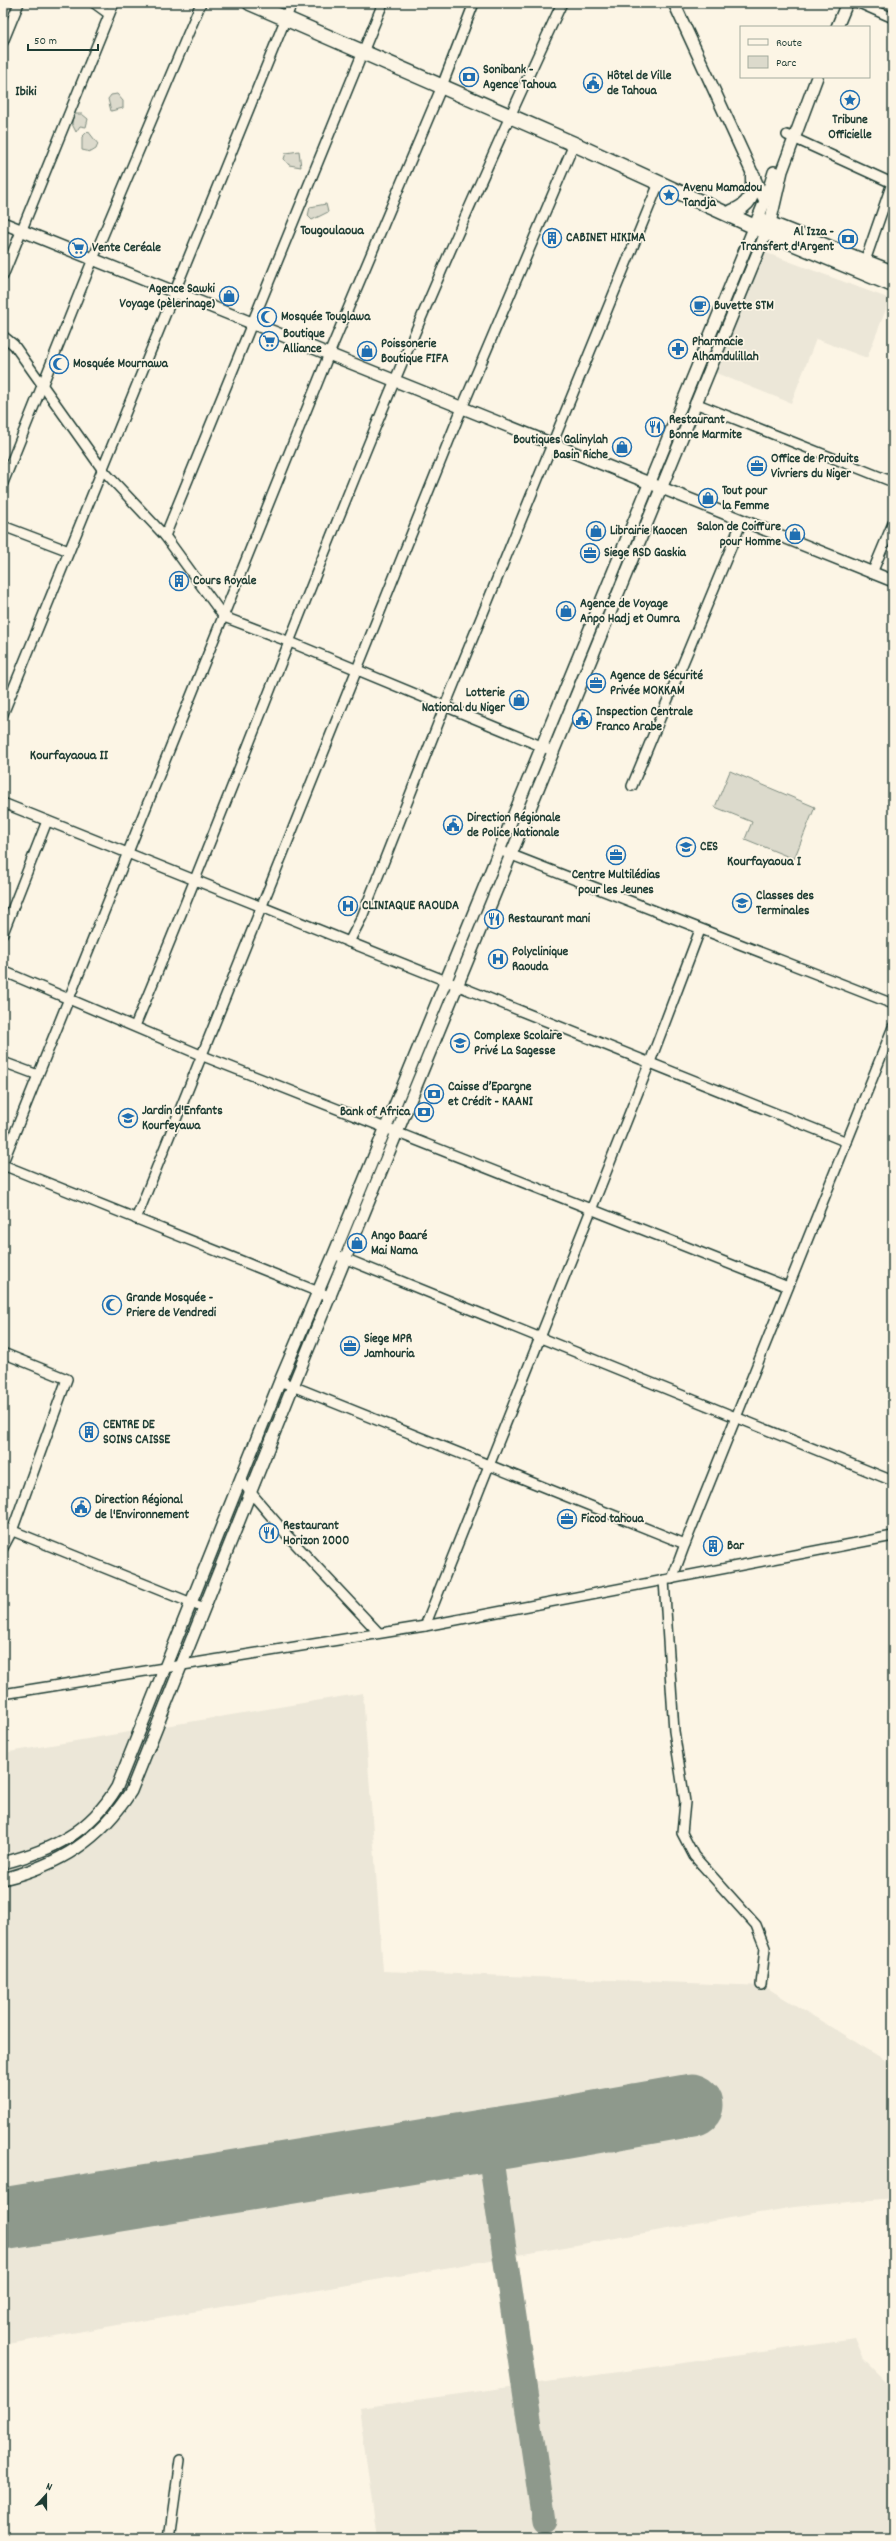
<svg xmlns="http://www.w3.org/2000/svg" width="896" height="2541" font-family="Dekko,sans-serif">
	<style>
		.built { fill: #ece7d8 }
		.green { fill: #dcdacc; stroke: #7e8c80 }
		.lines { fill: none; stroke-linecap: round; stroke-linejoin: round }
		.taxiway { stroke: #8e998c; stroke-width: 25 }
		.runway { stroke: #8e998c; stroke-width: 63 }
		.minor-casing { stroke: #1f3d34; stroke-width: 12 }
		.tertiary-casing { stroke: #1f3d34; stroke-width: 14 }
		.primary-casing { stroke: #1f3d34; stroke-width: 17 }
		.minor { stroke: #fcf5e5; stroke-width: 9 }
		.tertiary { stroke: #fcf5e5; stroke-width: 11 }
		.primary { stroke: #fcf5e5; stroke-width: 14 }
		.labels { text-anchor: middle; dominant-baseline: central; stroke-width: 3.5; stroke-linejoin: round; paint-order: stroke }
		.poi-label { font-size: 13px; font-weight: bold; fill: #1f3d34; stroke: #fcf5e5; text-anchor: start }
		.neighbourhood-label { font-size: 14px; font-weight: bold; fill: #1f3d34; stroke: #fcf5e5 }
	</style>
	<rect width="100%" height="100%" fill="#fcf5e5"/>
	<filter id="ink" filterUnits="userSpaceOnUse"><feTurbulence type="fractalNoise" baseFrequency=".025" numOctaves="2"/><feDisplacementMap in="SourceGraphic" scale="8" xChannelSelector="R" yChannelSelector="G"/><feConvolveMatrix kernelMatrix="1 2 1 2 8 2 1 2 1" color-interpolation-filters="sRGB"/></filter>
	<g filter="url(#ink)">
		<g class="built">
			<polygon points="764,252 890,299 867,358 816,339 791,403 716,373"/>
			<polygon points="363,1693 383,1971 764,1986 893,2065 893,2198 794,2207 3,2345 3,1753"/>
			<polygon points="855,2339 864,2360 893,2389 893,2538 377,2538 359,2408"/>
		</g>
		<g class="green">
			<polygon points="117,94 123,101 123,108 111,111 108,99 111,95"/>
			<polygon points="73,114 82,114 88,119 86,127 80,126 76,132 72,124"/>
			<polygon points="88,131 98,144 96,149 91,152 82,150 82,137"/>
			<polygon points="299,151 301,167 289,165 284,159 286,153"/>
			<polygon points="326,204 328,212 312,220 308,216 310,207"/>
			<polygon points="730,771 815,807 794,859 745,839 752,822 715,807"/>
		</g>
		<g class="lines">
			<g class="taxiway">
				<polyline points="595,2121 632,2096"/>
				<polyline points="550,2130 569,2129 613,2139"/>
				<polyline points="488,2140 544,2521"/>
				<polyline points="3,2218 15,2217"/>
			</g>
			<polyline class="runway" points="3,2219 550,2130 692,2105"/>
			<defs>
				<g id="minor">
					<polyline points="94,3 109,14"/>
					<polyline points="859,3 893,18"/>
					<polyline points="3,42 19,3"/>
					<polyline points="787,135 892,183 893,182"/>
					<polyline points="865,261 892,183"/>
					<polyline points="3,276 114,3"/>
					<polyline points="3,336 14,345 102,469 165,536 224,617 290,642 553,751"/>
					<polyline points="695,403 893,482"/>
					<polyline points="3,483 93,259 201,3"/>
					<polyline points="3,526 69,551"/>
					<polyline points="165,536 383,3"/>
					<polyline points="872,573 893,523"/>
					<polyline points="3,714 292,3"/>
					<polyline points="632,786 742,521"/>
					<polyline points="3,803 847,1142"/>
					<polyline points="499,850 893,1004"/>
					<polyline points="3,933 47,821"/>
					<polyline points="349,942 362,917 445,706 659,183"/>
					<polyline points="3,971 203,1056 788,1287"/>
					<path d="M135,1026C225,812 305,594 395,380C448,253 504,128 562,3"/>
					<polyline points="3,1062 38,1075"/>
					<polyline points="3,1162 329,354 442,86 474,3"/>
					<polyline points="3,1165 331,1297"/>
					<polyline points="136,1219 462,408 574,144"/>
					<polyline points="334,1254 893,1481"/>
					<polyline points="3,1353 67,1379 12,1531 3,1548"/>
					<polyline points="280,1381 685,1544 672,1579"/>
					<polyline points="241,1481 287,1535 378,1632"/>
					<polyline points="3,1527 204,1608"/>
					<polyline points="685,1544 893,1027"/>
					<polyline points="664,1580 674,1731 685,1802 682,1833 694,1856 756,1925 765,1948 761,1985"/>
					<polyline points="425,1626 650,1062 700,930"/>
					<polyline points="3,1694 425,1626 893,1536"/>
					<polyline points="169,2538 180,2460"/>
				</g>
				<g id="tertiary">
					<polyline points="674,3 765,201"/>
					<polyline points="837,27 847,3"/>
					<polyline points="3,223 893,581"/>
					<path d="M3,1863C53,1850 90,1832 117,1787L280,1381L334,1254L765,201L774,172"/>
					<path d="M3,1879C59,1865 100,1840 131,1791L293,1386L770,223L782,171L817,77"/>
				</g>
				<g id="primary">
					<polyline points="250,3 574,144 766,232 893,285"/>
					<path d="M732,212C750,205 754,195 753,176"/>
					<polyline points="760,220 893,273"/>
				</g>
			</defs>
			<use href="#minor" class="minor-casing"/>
			<use href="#tertiary" class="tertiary-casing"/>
			<use href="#primary" class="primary-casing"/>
			<use href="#minor" class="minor"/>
			<use href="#tertiary" class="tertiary"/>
			<use href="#primary" class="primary"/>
		</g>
	</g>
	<defs>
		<symbol id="bank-ring" viewBox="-11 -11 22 22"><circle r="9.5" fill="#fcf5e5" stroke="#1f6fb2" stroke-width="1.5"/><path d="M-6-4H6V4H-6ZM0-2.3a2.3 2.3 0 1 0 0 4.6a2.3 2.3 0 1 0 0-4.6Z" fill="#1f6fb2"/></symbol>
		<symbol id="civic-ring" viewBox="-11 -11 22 22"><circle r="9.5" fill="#fcf5e5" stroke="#1f6fb2" stroke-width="1.5"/><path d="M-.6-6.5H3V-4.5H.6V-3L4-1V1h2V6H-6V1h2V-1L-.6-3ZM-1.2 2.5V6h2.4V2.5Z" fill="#1f6fb2"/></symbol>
		<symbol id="sight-ring" viewBox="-11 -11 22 22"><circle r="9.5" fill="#fcf5e5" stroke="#1f6fb2" stroke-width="1.5"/><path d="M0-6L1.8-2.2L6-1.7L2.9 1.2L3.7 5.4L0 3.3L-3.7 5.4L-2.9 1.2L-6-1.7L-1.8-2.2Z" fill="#1f6fb2"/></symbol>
		<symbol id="building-ring" viewBox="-11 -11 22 22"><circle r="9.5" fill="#fcf5e5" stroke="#1f6fb2" stroke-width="1.5"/><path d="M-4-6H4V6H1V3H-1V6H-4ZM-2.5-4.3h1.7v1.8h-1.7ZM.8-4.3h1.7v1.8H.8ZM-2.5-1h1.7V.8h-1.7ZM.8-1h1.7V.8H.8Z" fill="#1f6fb2"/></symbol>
		<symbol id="supermarket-ring" viewBox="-11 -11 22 22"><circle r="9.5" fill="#fcf5e5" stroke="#1f6fb2" stroke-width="1.5"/><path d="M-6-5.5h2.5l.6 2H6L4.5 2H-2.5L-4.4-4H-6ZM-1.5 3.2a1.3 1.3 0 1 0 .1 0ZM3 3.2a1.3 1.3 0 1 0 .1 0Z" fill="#1f6fb2"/></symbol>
		<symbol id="shop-ring" viewBox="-11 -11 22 22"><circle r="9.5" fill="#fcf5e5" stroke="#1f6fb2" stroke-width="1.5"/><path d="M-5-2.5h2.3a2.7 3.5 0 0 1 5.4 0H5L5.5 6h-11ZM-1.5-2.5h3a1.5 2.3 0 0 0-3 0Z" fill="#1f6fb2"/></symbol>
		<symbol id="cafe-ring" viewBox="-11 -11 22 22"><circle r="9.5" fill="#fcf5e5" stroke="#1f6fb2" stroke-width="1.5"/><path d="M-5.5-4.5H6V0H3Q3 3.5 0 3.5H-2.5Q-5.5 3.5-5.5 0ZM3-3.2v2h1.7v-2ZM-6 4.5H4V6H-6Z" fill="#1f6fb2"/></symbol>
		<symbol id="mosque-ring" viewBox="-11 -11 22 22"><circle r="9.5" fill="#fcf5e5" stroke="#1f6fb2" stroke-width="1.5"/><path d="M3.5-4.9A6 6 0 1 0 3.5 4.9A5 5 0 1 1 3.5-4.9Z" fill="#1f6fb2"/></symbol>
		<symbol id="pharmacy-ring" viewBox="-11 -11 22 22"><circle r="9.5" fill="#fcf5e5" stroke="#1f6fb2" stroke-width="1.5"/><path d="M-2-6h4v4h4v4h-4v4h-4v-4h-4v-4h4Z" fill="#1f6fb2"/></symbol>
		<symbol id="restaurant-ring" viewBox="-11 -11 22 22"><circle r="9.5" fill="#fcf5e5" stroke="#1f6fb2" stroke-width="1.5"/><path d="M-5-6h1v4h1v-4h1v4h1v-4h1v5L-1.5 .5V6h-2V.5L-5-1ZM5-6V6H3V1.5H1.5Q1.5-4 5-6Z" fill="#1f6fb2"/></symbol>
		<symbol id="office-ring" viewBox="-11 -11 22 22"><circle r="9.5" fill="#fcf5e5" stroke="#1f6fb2" stroke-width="1.5"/><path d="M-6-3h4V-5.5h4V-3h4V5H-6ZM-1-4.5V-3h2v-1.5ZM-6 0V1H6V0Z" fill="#1f6fb2"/></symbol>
		<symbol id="school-ring" viewBox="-11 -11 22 22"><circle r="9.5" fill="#fcf5e5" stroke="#1f6fb2" stroke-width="1.5"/><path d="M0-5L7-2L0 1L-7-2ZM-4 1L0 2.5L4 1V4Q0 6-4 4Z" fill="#1f6fb2"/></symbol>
		<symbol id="university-ring" viewBox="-11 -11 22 22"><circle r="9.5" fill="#fcf5e5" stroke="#1f6fb2" stroke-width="1.5"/><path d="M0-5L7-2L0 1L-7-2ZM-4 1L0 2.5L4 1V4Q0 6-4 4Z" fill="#1f6fb2"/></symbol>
		<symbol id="hospital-ring" viewBox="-11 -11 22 22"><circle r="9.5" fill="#fcf5e5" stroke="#1f6fb2" stroke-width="1.5"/><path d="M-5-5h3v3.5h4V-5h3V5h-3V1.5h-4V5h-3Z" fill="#1f6fb2"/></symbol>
	</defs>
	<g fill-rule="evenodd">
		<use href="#bank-ring" x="458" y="66" width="22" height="22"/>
		<use href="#civic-ring" x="582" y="72" width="22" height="22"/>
		<use href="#sight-ring" x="839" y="89" width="22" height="22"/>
		<use href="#sight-ring" x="658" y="184" width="22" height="22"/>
		<use href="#building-ring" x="541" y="227" width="22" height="22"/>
		<use href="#bank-ring" x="837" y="228" width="22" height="22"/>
		<use href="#supermarket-ring" x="67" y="237" width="22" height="22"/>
		<use href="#shop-ring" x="218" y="285" width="22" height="22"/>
		<use href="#cafe-ring" x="689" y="295" width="22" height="22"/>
		<use href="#mosque-ring" x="256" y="306" width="22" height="22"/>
		<use href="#supermarket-ring" x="258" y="330" width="22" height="22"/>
		<use href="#pharmacy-ring" x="667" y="338" width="22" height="22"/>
		<use href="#shop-ring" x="356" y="340" width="22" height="22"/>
		<use href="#mosque-ring" x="48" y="353" width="22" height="22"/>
		<use href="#restaurant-ring" x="644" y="416" width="22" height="22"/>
		<use href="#shop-ring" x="611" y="436" width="22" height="22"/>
		<use href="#office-ring" x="746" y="455" width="22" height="22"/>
		<use href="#shop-ring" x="697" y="487" width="22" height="22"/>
		<use href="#shop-ring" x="585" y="520" width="22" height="22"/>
		<use href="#shop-ring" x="784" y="523" width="22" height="22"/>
		<use href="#office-ring" x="579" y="542" width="22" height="22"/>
		<use href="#building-ring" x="168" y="570" width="22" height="22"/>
		<use href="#shop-ring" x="555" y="600" width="22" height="22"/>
		<use href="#office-ring" x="585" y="672" width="22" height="22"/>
		<use href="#shop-ring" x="508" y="689" width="22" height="22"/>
		<use href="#civic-ring" x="571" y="708" width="22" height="22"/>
		<use href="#civic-ring" x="442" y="814" width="22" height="22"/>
		<use href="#school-ring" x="675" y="836" width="22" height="22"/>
		<use href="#office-ring" x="605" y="844" width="22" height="22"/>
		<use href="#university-ring" x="731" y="892" width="22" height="22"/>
		<use href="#hospital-ring" x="337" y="895" width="22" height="22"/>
		<use href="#restaurant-ring" x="483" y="908" width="22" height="22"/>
		<use href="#hospital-ring" x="487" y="948" width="22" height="22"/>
		<use href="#school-ring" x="449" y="1032" width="22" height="22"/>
		<use href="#bank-ring" x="423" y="1083" width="22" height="22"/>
		<use href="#bank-ring" x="413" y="1101" width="22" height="22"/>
		<use href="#school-ring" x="117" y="1107" width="22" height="22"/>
		<use href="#shop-ring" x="346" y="1232" width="22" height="22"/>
		<use href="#mosque-ring" x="101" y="1294" width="22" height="22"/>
		<use href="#office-ring" x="339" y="1335" width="22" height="22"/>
		<use href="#building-ring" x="78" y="1421" width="22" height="22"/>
		<use href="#civic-ring" x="70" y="1496" width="22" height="22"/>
		<use href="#office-ring" x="556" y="1508" width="22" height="22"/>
		<use href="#restaurant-ring" x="258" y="1522" width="22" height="22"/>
		<use href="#building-ring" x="702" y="1535" width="22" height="22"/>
	</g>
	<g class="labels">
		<g class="poi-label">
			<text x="483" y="70">Sonibank -<tspan x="483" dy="15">Agence Tahoua</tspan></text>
			<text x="607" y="76">Hôtel de Ville<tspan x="607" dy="15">de Tahoua</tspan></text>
			<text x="850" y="120" text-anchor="middle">Tribune<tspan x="850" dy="15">Officielle</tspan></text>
			<text x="683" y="188">Avenu Mamadou<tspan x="683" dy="15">Tandja</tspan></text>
			<text x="834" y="232" text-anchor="end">Al Izza -<tspan x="834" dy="15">Transfert d'Argent</tspan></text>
			<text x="566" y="238">CABINET HIKIMA</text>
			<text x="92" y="248">Vente Ceréale</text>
			<text x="215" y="289" text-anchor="end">Agence Sawki<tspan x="215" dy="15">Voyage (pèlerinage)</tspan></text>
			<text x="714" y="306">Buvette STM</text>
			<text x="281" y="317">Mosquée Touglawa</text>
			<text x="283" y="334">Boutique<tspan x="283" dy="15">Alliance</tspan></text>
			<text x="692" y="342">Pharmacie<tspan x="692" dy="15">Alhamdulillah</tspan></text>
			<text x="381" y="344">Poissonerie<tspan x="381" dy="15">Boutique FIFA</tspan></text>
			<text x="73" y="364">Mosquée Mournawa</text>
			<text x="669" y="420">Restaurant<tspan x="669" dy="15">Bonne Marmite</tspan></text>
			<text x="608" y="440" text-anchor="end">Boutiques Galinylah<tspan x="608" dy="15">Basin Riche</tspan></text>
			<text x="771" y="459">Office de Produits<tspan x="771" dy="15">Vivriers du Niger</tspan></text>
			<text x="722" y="491">Tout pour<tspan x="722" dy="15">la Femme</tspan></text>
			<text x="781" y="527" text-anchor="end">Salon de Coiffure<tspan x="781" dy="15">pour Homme</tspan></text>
			<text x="610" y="531">Librairie Kaocen</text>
			<text x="604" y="553">Siege RSD Gaskia</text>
			<text x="193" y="581">Cours Royale</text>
			<text x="580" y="604">Agence de Voyage<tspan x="580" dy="15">Anpo Hadj et Oumra</tspan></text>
			<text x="610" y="676">Agence de Sécurité<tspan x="610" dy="15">Privée MOKKAM</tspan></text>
			<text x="505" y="693" text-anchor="end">Lotterie<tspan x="505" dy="15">National du Niger</tspan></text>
			<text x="596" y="712">Inspection Centrale<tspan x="596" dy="15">Franco Arabe</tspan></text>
			<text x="467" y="818">Direction Régionale<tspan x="467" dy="15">de Police Nationale</tspan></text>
			<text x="700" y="847">CES</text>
			<text x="616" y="875" text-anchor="middle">Centre Multilédias<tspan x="616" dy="15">pour les Jeunes</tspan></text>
			<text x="756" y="896">Classes des<tspan x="756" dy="15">Terminales</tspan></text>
			<text x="362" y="906">CLINIAQUE RAOUDA</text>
			<text x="508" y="919">Restaurant mani</text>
			<text x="512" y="952">Polyclinique<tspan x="512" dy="15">Raouda</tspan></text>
			<text x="474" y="1036">Complexe Scolaire<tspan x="474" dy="15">Privé La Sagesse</tspan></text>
			<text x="448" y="1087">Caisse d’Epargne<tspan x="448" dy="15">et Crédit - KAANI</tspan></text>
			<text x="142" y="1111">Jardin d'Enfants<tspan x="142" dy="15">Kourfeyawa</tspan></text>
			<text x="410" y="1112" text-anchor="end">Bank of Africa</text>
			<text x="371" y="1236">Ango Baaré<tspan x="371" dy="15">Mai Nama</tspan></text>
			<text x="126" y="1298">Grande Mosquée -<tspan x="126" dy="15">Priere de Vendredi</tspan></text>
			<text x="364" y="1339">Siege MPR<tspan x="364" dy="15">Jamhouria</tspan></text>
			<text x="103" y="1425">CENTRE DE<tspan x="103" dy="15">SOINS CAISSE</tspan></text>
			<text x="95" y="1500">Direction Régional<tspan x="95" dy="15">de l'Environnement</tspan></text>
			<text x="581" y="1519">Ficod tahoua</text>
			<text x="283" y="1526">Restaurant<tspan x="283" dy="15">Horizon 2000</tspan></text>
			<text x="727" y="1546">Bar</text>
		</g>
		<g class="neighbourhood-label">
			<text x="26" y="92">Ibiki</text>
			<text x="332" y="231">Tougoulaoua</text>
			<text x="69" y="756">Kourfayaoua II</text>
			<text x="764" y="862">Kourfayaoua I</text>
		</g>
	</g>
	<rect width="896" height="2541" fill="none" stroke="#fcf5e5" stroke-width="16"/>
	<rect x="8" y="8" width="880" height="2525" fill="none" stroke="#1f3d34" stroke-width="1.5" filter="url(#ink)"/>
	<rect x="740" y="26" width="130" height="52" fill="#fcf5e5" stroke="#a4ab9e"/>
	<rect x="748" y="39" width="20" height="6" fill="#fcf5e5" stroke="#a4ab9e"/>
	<text x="776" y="46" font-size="12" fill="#1f3d34">Route</text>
	<rect x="748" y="56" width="20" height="12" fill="#dcdacc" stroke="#a4ab9e"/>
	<text x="776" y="66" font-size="12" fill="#1f3d34">Parc</text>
	<g transform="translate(46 2495) rotate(21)" stroke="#fcf5e5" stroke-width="3" paint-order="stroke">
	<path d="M0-3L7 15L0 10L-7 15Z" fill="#1f3d34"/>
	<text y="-6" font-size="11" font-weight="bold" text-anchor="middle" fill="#1f3d34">N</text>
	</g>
	<path d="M28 44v6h70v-6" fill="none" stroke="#1f3d34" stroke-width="2"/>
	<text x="34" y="44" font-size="12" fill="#1f3d34" stroke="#fcf5e5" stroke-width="3" paint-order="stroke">50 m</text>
</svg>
